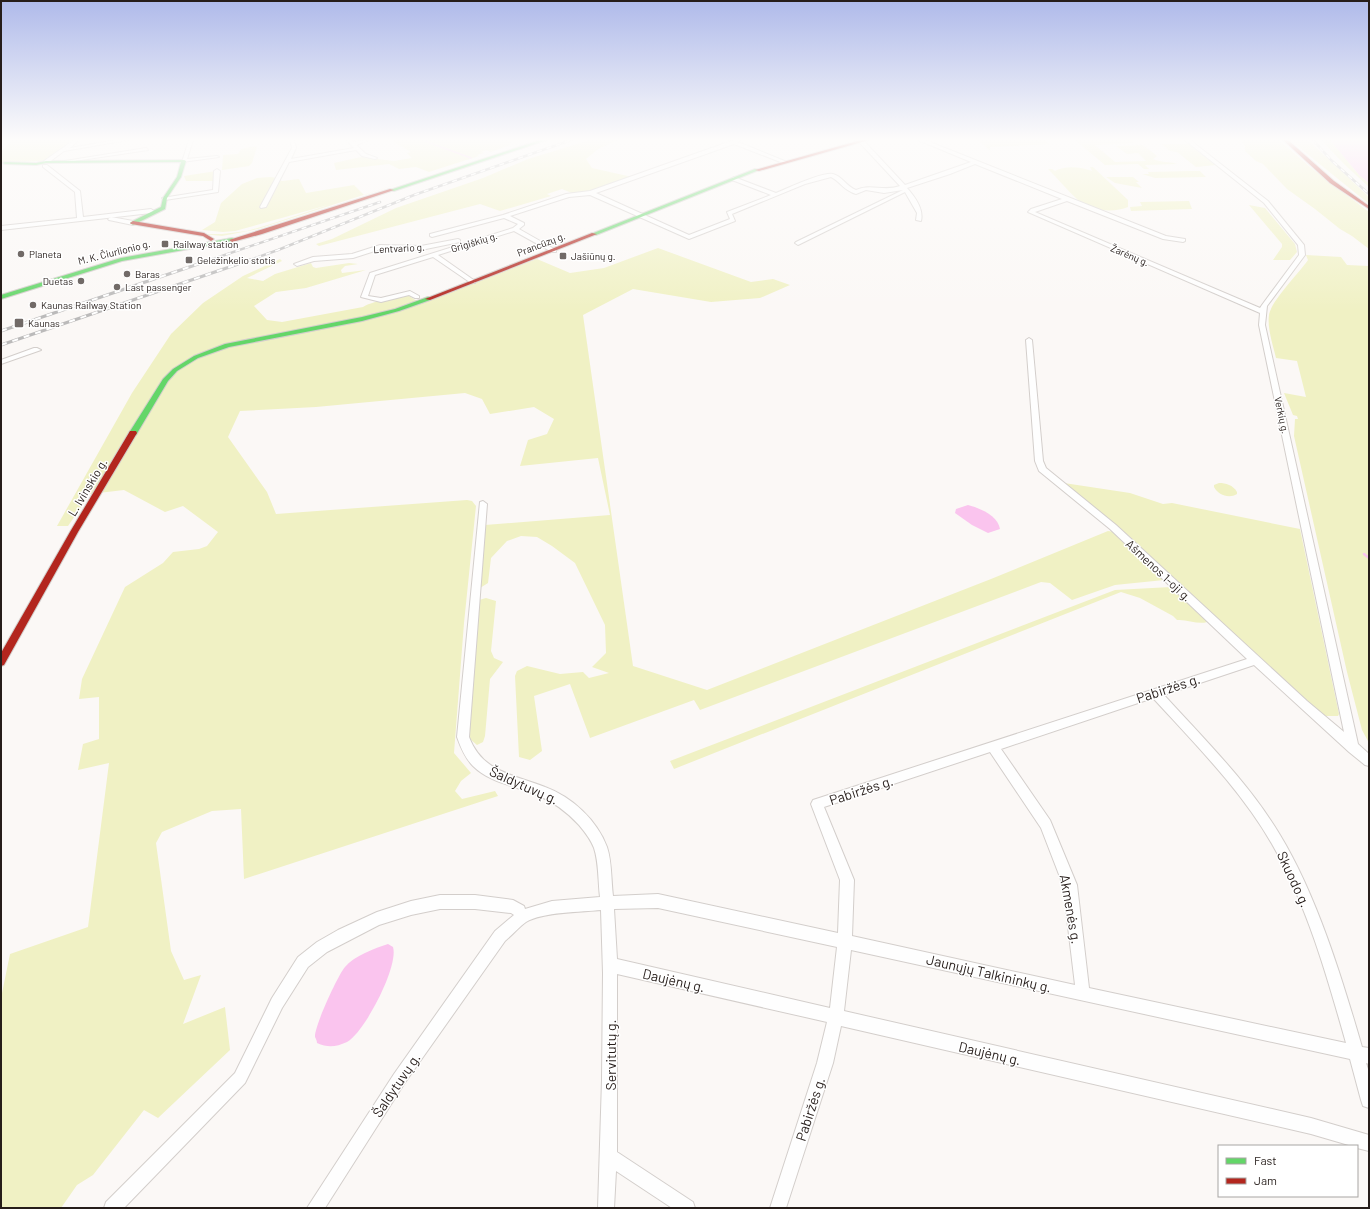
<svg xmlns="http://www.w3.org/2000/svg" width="1370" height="1209" font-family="Barlow,sans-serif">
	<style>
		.green { fill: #f0f1c4 }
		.water { fill: #fac4ee }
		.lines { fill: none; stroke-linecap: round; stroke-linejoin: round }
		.stream-far1 { stroke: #fac4ee; stroke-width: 1.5 }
		.stream { stroke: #fac4ee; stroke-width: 2.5 }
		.street-casing { stroke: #d3cecb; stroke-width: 2 }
		.fast-casing { stroke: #d3cecb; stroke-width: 2 }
		.jam-casing { stroke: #d3cecb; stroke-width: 2 }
		.street { fill: #fefefe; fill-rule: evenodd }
		.fast { fill: #63d668; fill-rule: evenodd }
		.jam { fill: #b3261e; fill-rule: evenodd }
		.rail-far1-casing { stroke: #bbbaba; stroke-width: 2.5 }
		.rail-casing { stroke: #bbbaba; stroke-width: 3 }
		.rail-far1 { stroke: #fff; stroke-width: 1.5; stroke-dasharray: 5; stroke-linecap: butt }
		.rail { stroke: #fff; stroke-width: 2; stroke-dasharray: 6; stroke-linecap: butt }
		.poi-dot { fill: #716a67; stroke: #fff; stroke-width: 1.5 }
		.labels { text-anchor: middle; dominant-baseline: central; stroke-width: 3; stroke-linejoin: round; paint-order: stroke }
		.far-street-label { font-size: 10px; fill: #261d1a; stroke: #fff }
		.far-poi-label { font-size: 10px; fill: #261d1a; stroke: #fff; text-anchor: start }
		.street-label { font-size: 12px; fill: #261d1a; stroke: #fff }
		.near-street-label { font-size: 14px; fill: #261d1a; stroke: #fff }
	</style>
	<rect width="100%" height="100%" fill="#fbf8f6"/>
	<g class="green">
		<polygon points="1,140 76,140 48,159 42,161 1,162 1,152 11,141"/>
		<polygon points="394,140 511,140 510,145 491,152 486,150 481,152 484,153 477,155 479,156 429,172 416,167 399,169 389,164 336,170 334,163 361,157 394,161 412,158 407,153 411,152 394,142"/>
		<polygon points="590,140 618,140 598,149 586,159 592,168 632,177 591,191 572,193 562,189 547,194 551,196 500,211 480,204 319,246 316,244 332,239 396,208 483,178 528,159"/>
		<polygon points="978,140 1045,140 1049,144 1075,143 990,147 990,151 993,153"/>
		<path d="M1075,140H1131L1134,143L1095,145L1115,162L1146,161L1138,153L1127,154L1116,146L1143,145L1157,156L1153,159C1161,163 1169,161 1177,164L1145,165L1149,169H1144L1138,164L1105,165Z"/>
		<polygon points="1241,140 1279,140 1310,167 1369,212 1369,249 1352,236 1340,229 1315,209 1287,189 1263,164 1256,161 1245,151 1245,146"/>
		<polygon points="1290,140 1308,140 1369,197 1369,204"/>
		<polygon points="1321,140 1330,140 1360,176 1369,183 1369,187 1345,165"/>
		<polygon points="1161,144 1188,144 1216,165 1196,167 1177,152 1170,151"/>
		<polygon points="255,146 257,147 252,163 249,166 222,170 223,155 238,154 241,149"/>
		<path d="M1090,167H1093L1128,200V207C1114,213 1091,211 1079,201C1068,191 1058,179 1048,169H1052L1055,171C1065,165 1081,167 1092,171Z"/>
		<polygon points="216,171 215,181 186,181 184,176"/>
		<polygon points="1192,171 1200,171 1206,177 1155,178 1142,174 1149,174 1148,172"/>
		<polygon points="270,177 277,178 282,181 299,179 306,193 354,185 364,195 416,178 258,229 222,236 202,234 222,234 247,231 274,223 328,205 235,231 223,232 202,230 215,222 221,203 242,184 257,178"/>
		<polygon points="1106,177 1133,177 1139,182 1136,182 1142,188 1115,183"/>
		<polygon points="1189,201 1192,209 1131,211 1130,207 1142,206 1140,202"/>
		<polygon points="1249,205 1265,208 1295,244 1297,252 1290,260 1273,260 1282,247 1282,244"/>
		<path d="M658,248L751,282L773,279L790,285L760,298L711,302L633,289L583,315L633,666L707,690L991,579L1108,531L1115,532L1164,580L1115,585L1072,600L1050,583L1041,582L700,710L694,700L590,738L570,684L534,696L542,751L530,760L519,757L515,676L517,671L527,666L560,674L583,672L589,678L609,673L592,667L606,653L605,625L575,563L552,546L537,537L521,536L507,541L491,558L488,583L480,588L485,525L610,515L598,458L520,466L528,440L547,434L554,419L534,407L490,414L482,399L465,393L316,407L240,411L228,437L267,492L276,514L467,500L472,501L476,506L464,623L454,753L471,773L461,781L455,791L462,799L495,791L498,796L244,879L241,809L212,811L162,832L156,843L171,951L184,980L201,975L183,1024L225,1007L230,1050L158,1118L144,1110L93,1175L77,1185L61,1208H1V998L10,954L88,927L109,763L78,770L83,744L99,739V697L79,699L82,679L125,587L163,563L173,552L199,549L207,546L218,532L183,506L165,512L124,490L90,494L68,526H57L132,393L171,334L203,303L243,276L280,259L282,261L247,278L263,281L275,274L311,263L313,267L316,268L349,263L358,264L345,266L341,270L342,273L366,270L306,288L276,292L254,306L267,320L282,322L363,307C369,302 401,295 409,296C411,297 415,300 417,301L537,259L570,273L604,268Z"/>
		<path d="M1306,255L1341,257L1347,265L1369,266V743L1362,730L1347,672L1294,436L1295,419H1298L1297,416L1293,415L1284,393L1306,397L1297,361L1276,358C1273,345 1267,328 1269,315C1271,301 1299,273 1308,260Z"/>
		<polygon points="1064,483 1130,493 1163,504 1172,503 1300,529 1339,714 1338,716 1326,716 1318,712 1253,654 1129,536"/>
		<path d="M1219,483C1226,483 1233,485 1237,492V494C1229,499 1218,495 1214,487V485Z"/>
		<path d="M1171,587L1206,618L1207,622C1198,625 1187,619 1177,620L1173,616L1140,598L1121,592L674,769L670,761L1115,590Z"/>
		<polygon points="486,598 496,601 491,651 494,658 503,662 490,679 485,736 483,742 477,745 470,739 469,726 479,600"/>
	</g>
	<g class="water">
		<polygon points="1330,140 1369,140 1369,183 1360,176"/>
		<path d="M968,505C980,508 998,516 1000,529L988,533L972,525L955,513L956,509Z"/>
		<path d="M388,944L393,947C399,966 365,1032 347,1042C336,1047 328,1048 317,1043C317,1041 316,1039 315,1037C314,1027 338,975 345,967C354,956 375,948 388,944Z"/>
	</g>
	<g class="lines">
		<polyline class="stream-far1" points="425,141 471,158"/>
		<polyline class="stream" points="1364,554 1369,558"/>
		<defs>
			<g id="street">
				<polygon points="74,140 79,140 70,148 116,140 128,140 64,151 48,163 44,163 44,161"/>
				<polygon points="189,140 193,140 187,159 217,156 219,157 182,162"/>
				<polygon points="290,140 294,140 296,148 291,159 354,148 346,140 351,140 353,142 369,140 356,145 366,154 377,158 375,159 362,156 356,150 289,162 266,207 261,208 260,207 292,148"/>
				<path d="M734,140H741L738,142L787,162L783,163L734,144L596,193L689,235L730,219L727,212L771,195L732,180L731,179L734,177L776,193C786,189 823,171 833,174C842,176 847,187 856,190C871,183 883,192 900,186L860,143V141H864L905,185L971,162L918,140H925L1166,236L1185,239V241L1183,242L1163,239L1067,201L1035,212L1260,308L1262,305L1299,255L1298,245L1264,203L1185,140H1190L1268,201L1304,245L1305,255L1267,306L1265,325L1358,744L1369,754V766L1365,765L1349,752L1254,665L1164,695C1204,739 1249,783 1280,835C1317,896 1342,978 1362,1047L1369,1048V1064L1366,1063L1369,1072V1108L1363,1106L1361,1100L1350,1059L851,950L844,1011L1311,1118L1369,1135V1151L1357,1148V1146H1352L1311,1134L841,1026L833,1063L786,1208H770L817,1063L827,1022L617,974V1152L693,1202L695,1208H672L616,1171L614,1208H598L602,1080L603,973L601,910C582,912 542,912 526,922C519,927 512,935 505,941L404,1084L325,1208H307L394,1074L495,931L514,915L511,913L475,909H440L411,915L379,925L327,952L308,967L282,1008L245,1083L124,1208H104L106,1202L235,1073L272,998L298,957L317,942L338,930L377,912L411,901L440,895H475L513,900L524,906L525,909L552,901L600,897C598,881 599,863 594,848C591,840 585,832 579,825C567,812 554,802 537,795C516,786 490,783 473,766C465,758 461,748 457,737L480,502L483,501L487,504L469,737C483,773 513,774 545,787C572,797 597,820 607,847C612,862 611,880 613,896L658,894L838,933L840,880L811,804L813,800L1247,659L1110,529L1039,471L1035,461L1026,340L1029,338L1032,340L1043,461L1046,468L1116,525L1307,701L1344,732L1259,325L1260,313L1028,212L1031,209L1062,199L975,164L950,174L907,188C915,197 924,209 921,221L916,220L917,213L905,192L798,245L795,243L796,242L903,190L884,193L866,190L856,194C843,190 841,182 831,177L805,184L732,214L735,221L689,239L590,195L569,197L510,216L524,223V225L519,229L556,250V252H552L514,231L438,255L475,281V283H471L433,257L375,275L368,296L381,298L410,291L419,296V298H415L409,295L381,302L361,297L370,273L513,228L518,224L504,218L432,237L430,236V234L503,215L566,194L590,191ZM1153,698C1195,744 1241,790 1272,844C1307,905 1327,976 1346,1043L1089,988L1077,885L1050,820L1001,749ZM990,752L1041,828L1063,885L1075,985L852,936L854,880L824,807ZM658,908L837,947L830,1008L617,959L614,909Z"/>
				<polygon points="146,148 148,150 61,163 59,162"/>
				<polygon points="43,165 47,165 80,191 83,217 151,209 154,211 151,213 1,230 1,226 77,218 75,192 43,167"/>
				<polygon points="217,169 220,171 218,192 165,200 162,198 213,190 214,171"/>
				<polygon points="111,217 133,221 136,223 133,225 109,220 108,219"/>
				<polygon points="458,239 460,240 460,242 421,250 381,249 353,258 314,261 297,266 294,264 313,257 352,254 380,245 421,246"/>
				<polygon points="34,348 37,348 41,350 1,364 1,360"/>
			</g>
			<g id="fast">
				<polygon points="540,140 547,140 394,191 390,190"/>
				<polygon points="184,160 186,161 181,177 167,198 165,209 133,225 130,223 131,222 161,207 163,198 177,177 181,162 46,163 36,165 5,164 3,163 5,162 36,163 46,161"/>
				<polygon points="755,169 759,170 596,235 591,234"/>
				<polygon points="232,238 234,239 234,241 122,261 1,299 1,295 121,258"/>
				<polygon points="428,297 430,298 430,300 399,311 362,321 229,347 198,358 177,371 168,381 136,435 130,435 129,433 163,379 173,369 194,356 225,344 362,317 395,309"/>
			</g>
			<g id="jam">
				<polygon points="861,140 869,140 759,171 755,170"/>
				<polygon points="1283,140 1288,140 1334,181 1369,206 1369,209 1330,183"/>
				<polygon points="390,189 394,190 262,234 232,242 229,240"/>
				<polygon points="133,221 204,233 214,239 211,241 203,236 131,224 130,223"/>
				<polygon points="592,233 597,234 430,300 425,299"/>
				<polygon points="130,431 136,431 137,433 78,532 4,665 1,666 1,653 70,532"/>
			</g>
		</defs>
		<use href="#street" class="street-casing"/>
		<use href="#fast" class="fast-casing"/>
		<use href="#jam" class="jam-casing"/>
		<use href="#street" class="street"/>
		<use href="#fast" class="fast"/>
		<use href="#jam" class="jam"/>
		<defs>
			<g id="rail-far1">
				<polyline points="1313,140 1331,160 1369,194"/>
				<polyline points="207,261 380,202"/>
				<polyline points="247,261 278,250 414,195 571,140"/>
			</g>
			<g id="rail">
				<polyline points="1,331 210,260"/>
				<polyline points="1,345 250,260"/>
			</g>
		</defs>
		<use href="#rail-far1" class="rail-far1-casing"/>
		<use href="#rail" class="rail-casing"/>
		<use href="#rail-far1" class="rail-far1"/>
		<use href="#rail" class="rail"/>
	</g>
	<linearGradient id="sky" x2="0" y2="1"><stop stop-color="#afbaea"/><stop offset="0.45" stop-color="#fdfcfb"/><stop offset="1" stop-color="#fdfcfb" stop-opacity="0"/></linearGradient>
	<rect width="1370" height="310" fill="url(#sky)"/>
	<g class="poi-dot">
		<rect x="161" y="240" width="8" height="8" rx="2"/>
		<circle cx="21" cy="254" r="4"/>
		<rect x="559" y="252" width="8" height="8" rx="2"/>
		<rect x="185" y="256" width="8" height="8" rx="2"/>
		<circle cx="127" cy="274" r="4"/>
		<circle cx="81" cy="281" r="4"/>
		<circle cx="117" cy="287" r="4"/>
		<circle cx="33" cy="305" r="4"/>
		<rect x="14" y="318" width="10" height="10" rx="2"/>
	</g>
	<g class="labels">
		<g class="far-street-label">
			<text transform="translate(474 242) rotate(-17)">Grigiškių g.</text>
			<text transform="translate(541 244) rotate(-21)">Prancūzų g.</text>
			<text transform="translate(399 248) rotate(-3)">Lentvario g.</text>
			<text transform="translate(114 252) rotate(-14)">M. K. Čiurlionio g.</text>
			<text transform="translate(1130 255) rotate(23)">Žarėnų g.</text>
			<text transform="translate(1282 415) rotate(78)">Verkių g.</text>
		</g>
		<g class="far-poi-label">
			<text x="173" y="244">Railway station</text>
			<text x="29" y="254">Planeta</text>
			<text x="571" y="256">Jašiūnų g.</text>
			<text x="197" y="260">Geležinkelio stotis</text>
			<text x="135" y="274">Baras</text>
			<text x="73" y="281" text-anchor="end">Duetas</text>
			<text x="125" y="287">Last passenger</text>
			<text x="41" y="305">Kaunas Railway Station</text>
			<text x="28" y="323">Kaunas</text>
		</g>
		<g class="street-label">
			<text transform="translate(87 487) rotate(-59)">L. Ivinskio g.</text>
			<text transform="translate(1159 570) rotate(43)">Ašmenos 1-oji g.</text>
		</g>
		<g class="near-street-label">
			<text transform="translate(1168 688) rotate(-18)">Pabiržės g.</text>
			<text transform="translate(524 785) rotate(24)">Šaldytuvų g.</text>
			<text transform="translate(861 790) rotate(-18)">Pabiržės g.</text>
			<text transform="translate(1294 879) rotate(65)">Skuodo g.</text>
			<text transform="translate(1071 909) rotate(80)">Akmenės g.</text>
			<text transform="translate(989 973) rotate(13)">Jaunųjų Talkininkų g.</text>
			<text transform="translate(674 980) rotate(13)">Daujėnų g.</text>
			<text transform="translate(990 1053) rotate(13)">Daujėnų g.</text>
			<text transform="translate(610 1055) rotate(-90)">Servitutų g.</text>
			<text transform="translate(396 1085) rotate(-56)">Šaldytuvų g.</text>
			<text transform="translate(810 1109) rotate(-72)">Pabiržės g.</text>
		</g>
	</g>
	<rect width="1370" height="1209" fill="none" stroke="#261d1a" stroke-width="4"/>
	<rect x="1218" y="1145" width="140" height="52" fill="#ffffff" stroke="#a8a5a3"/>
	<rect x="1226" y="1158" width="20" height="6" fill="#63d668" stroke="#a8a5a3"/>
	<text x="1254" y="1165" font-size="12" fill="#261d1a">Fast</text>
	<rect x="1226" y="1178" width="20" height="6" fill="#b3261e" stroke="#a8a5a3"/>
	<text x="1254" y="1185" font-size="12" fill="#261d1a">Jam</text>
</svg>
